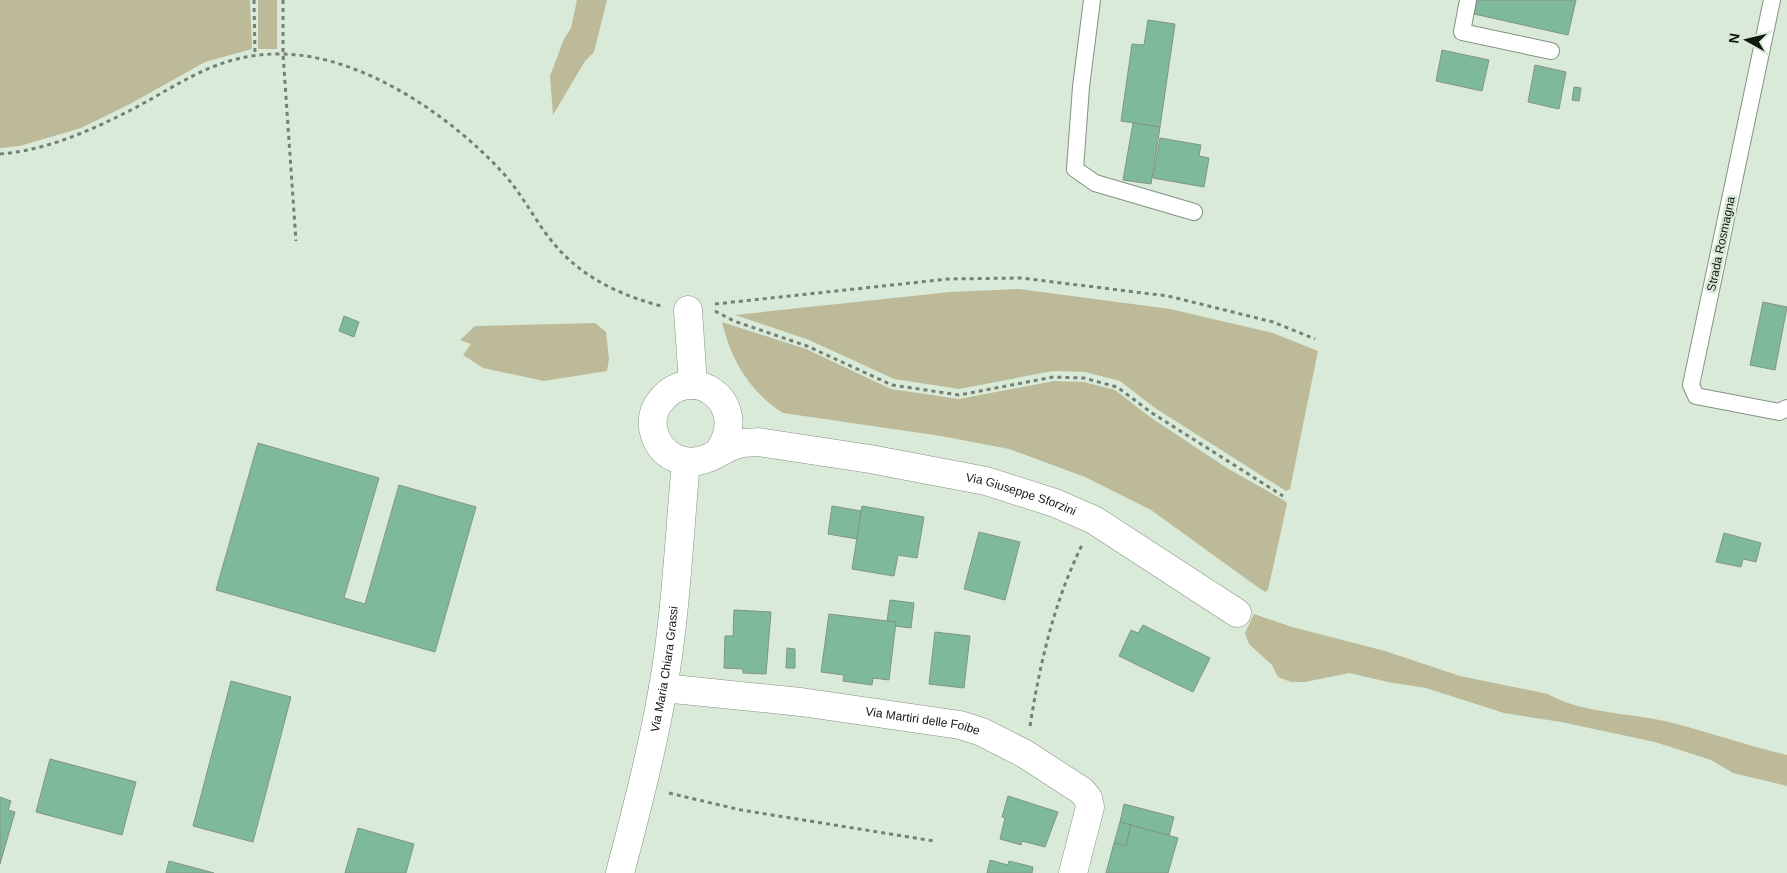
<svg xmlns="http://www.w3.org/2000/svg" width="1787" height="873" font-family="Helvetica,sans-serif">
	<style>
		.green { fill: #bcba98 }
		.building { fill: #7fb99c; stroke: #809489 }
		.lines { fill: none; stroke-linecap: round; stroke-linejoin: round }
		.service-casing { stroke: #839282; stroke-width: 18 }
		.minor-casing { stroke: #839282; stroke-width: 29 }
		.path { stroke: #758075; stroke-width: 3; stroke-dasharray: 4 4; stroke-linecap: butt }
		.service { stroke: #fff; stroke-width: 16 }
		.minor { stroke: #fff; stroke-width: 28 }
		.labels { text-anchor: middle; dominant-baseline: central; stroke-width: 5; stroke-linejoin: round; paint-order: stroke }
		.street-label { font-size: 12px; fill: #111711; stroke: #daead9 }
	</style>
	<rect width="100%" height="100%" fill="#daead9"/>
	<g class="green">
		<polygon points="0,0 250,0 252,49 205,62 130,104 81,128 20,146 0,148"/>
		<rect x="258" y="0" width="19" height="49"/>
		<polygon points="577,0 607,0 594,52 585,61 553,115 550,76 564,39 571,28"/>
		<polygon points="1019,289 1170,309 1273,333 1318,351 1290,489 1286,491 1155,408 1120,381 1085,372 1053,371 959,389 894,379 809,340 735,315 950,292"/>
		<path d="M722,322L806,349L891,389L959,399L1054,381L1084,382L1115,390L1150,417L1227,468L1285,501L1287,504L1268,590L1265,592L1252,583L1151,510L1085,477L1009,449L941,436L783,413C749,391 731,360 722,322Z"/>
		<polygon points="595,323 606,332 609,359 607,371 544,381 483,368 463,355 471,344 460,340 475,326"/>
		<path d="M1254,614L1292,627L1385,651L1460,676L1548,694C1581,714 1635,713 1673,723C1712,733 1748,746 1787,755V786L1733,773L1711,760L1655,742L1561,722L1504,713L1426,688L1388,682L1349,673L1305,682H1291L1278,677L1272,665L1249,644L1245,633Z"/>
	</g>
	<g class="building">
		<polygon points="1477,0 1576,0 1568,35 1474,14"/>
		<polygon points="1148,20 1175,24 1160,127 1121,121 1132,44 1144,45"/>
		<polygon points="1442,50 1489,60 1482,91 1436,81"/>
		<polygon points="1535,65 1566,72 1559,109 1528,102"/>
		<polygon points="1574,87 1581,88 1579,101 1572,100"/>
		<polygon points="1133,123 1160,127 1151,184 1123,180"/>
		<polygon points="1160,138 1201,145 1199,156 1209,158 1204,187 1153,178"/>
		<polygon points="1763,302 1787,307 1775,370 1750,365"/>
		<polygon points="344,316 359,322 354,337 339,331"/>
		<polygon points="258,443 379,478 344,598 365,604 399,485 476,507 435,652 216,590"/>
		<polygon points="832,506 861,511 857,539 828,534"/>
		<polygon points="862,506 924,517 917,558 898,555 894,576 852,569"/>
		<polygon points="979,532 1020,542 1005,600 964,589"/>
		<polygon points="1724,533 1761,543 1756,562 1743,559 1741,567 1716,562"/>
		<polygon points="890,600 914,603 911,628 895,626 896,622 887,621"/>
		<polygon points="734,610 771,612 766,674 743,673 743,669 724,668 725,636 733,636"/>
		<polygon points="829,614 896,622 889,680 873,678 872,685 843,681 844,675 821,672"/>
		<polygon points="1143,625 1210,658 1193,692 1119,656 1131,630 1138,633"/>
		<polygon points="935,632 970,636 964,688 929,684"/>
		<polygon points="787,648 795,649 795,668 786,668"/>
		<polygon points="231,681 291,697 253,842 193,826"/>
		<polygon points="50,759 136,782 122,835 36,812"/>
		<polygon points="1008,796 1058,812 1045,847 1022,841 1021,845 1000,839 1005,818 1002,817"/>
		<polygon points="0,797 11,801 8,810 15,812 0,864"/>
		<polygon points="1124,804 1174,817 1169,836 1120,822"/>
		<polygon points="1120,822 1131,825 1126,846 1114,843"/>
		<polygon points="1131,825 1178,838 1168,873 1106,873 1114,843 1126,846"/>
		<polygon points="358,828 414,844 406,873 345,873"/>
		<polygon points="990,860 1008,865 1009,861 1033,867 1032,873 987,873"/>
		<polygon points="169,861 214,873 166,873"/>
	</g>
	<g class="lines">
		<defs>
			<g id="service">
				<polyline points="1092,0 1081,87 1075,169 1095,183 1194,212"/>
				<polyline points="1468,0 1462,32 1551,51"/>
				<polyline points="1772,0 1691,385 1696,396 1779,412 1787,408"/>
			</g>
			<g id="minor">
				<polyline points="688,310 693,385"/>
				<path id="s1" d="M719,451C752,403 691,359 659,403C653,411 651,423 654,432C660,456 685,468 708,458C718,454 727,447 739,444C745,442 751,443 758,442L870,459L986,481L1055,503L1094,520L1237,613"/>
				<path id="s2" d="M663,688L801,702L960,725L982,732L1025,754L1082,791L1088,798L1090,807L1073,873"/>
				<path id="s3" d="M620,873C636,812 652,751 663,688C676,614 679,537 686,462"/>
			</g>
		</defs>
		<use href="#service" class="service-casing"/>
		<use href="#minor" class="minor-casing"/>
		<g class="path">
			<polyline points="254,0 255,55"/>
			<polyline points="283,0 283,54 296,241"/>
			<path d="M0,154C47,150 90,131 131,110C184,82 219,53 282,54C362,55 451,116 503,173C523,195 536,223 555,245C583,278 620,295 661,306"/>
			<polyline points="715,304 948,279 1021,278 1168,296 1273,322 1315,339"/>
			<polyline points="715,311 734,321 807,346 892,385 959,395 1053,377 1084,378 1117,387 1152,413 1283,496"/>
			<path d="M1030,726C1040,663 1054,602 1082,545"/>
			<polyline points="669,793 741,810 934,841"/>
		</g>
		<use href="#service" class="service"/>
		<use href="#minor" class="minor"/>
	</g>
	<g class="labels">
		<g class="street-label">
			<text transform="translate(1721 244) rotate(-78)">Strada Rosmagna</text>
			<text stroke="none"><textPath href="#s1" startOffset="548">Via Giuseppe Sforzini</textPath></text>
			<text stroke="none"><textPath href="#s3" startOffset="209">Via Maria Chiara Grassi</textPath></text>
			<text stroke="none"><textPath href="#s2" startOffset="262">Via Martiri delle Foibe</textPath></text>
		</g>
	</g>
	<g transform="translate(1747 40) rotate(278)" stroke="#daead9" stroke-width="4" paint-order="stroke">
	<path d="M0-4L9 19L0 12L-9 19Z" fill="#111711"/>
	<text y="-8" font-size="14" font-weight="bold" text-anchor="middle" fill="#111711">N</text>
	</g>
</svg>
